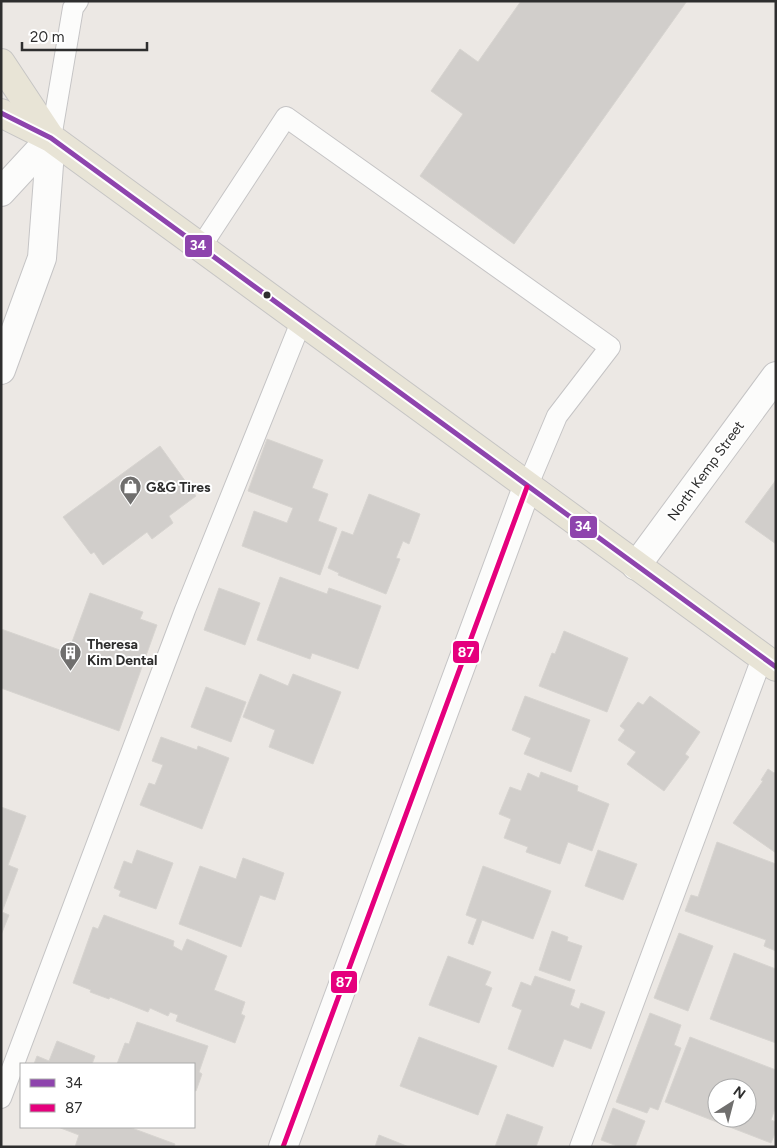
<svg xmlns="http://www.w3.org/2000/svg" width="777" height="1148" font-family="Figtree,sans-serif">
	<style>
		.building { fill: #d1cecb; stroke: #d7d4d0; fill-rule: evenodd }
		.lines { fill: none; stroke-linecap: round; stroke-linejoin: round }
		.lane-casing { stroke: #c5c4c5; stroke-width: 22 }
		.street-casing { stroke: #c5c4c5; stroke-width: 30 }
		.secondary-casing { stroke: #c5c4c5; stroke-width: 30 }
		.primary-casing { stroke: #c6c5c4; stroke-width: 30 }
		.lane { stroke: #fcfcfb; stroke-width: 20 }
		.street { stroke: #fcfcfb; stroke-width: 28 }
		.secondary { stroke: #fcfcfb; stroke-width: 28 }
		.primary { stroke: #e8e4d6; stroke-width: 28 }
		.bus-1-casing { stroke: #fff; stroke-width: 9 }
		.bus-2-casing { stroke: #fff; stroke-width: 9 }
		.bus-1 { stroke: #8e44ad; stroke-width: 5 }
		.bus-2 { stroke: #e5007d; stroke-width: 5 }
		.bus-dot { fill: #2e2e2e; stroke: #fff; stroke-width: 2 }
		.labels { text-anchor: middle; dominant-baseline: central; stroke-width: 4; stroke-linejoin: round; paint-order: stroke }
		.street-label { font-size: 14px; fill: #2e2e2e; stroke: #fff }
		.poi-label { font-size: 14px; font-weight: bold; fill: #2e2e2e; stroke: #fff; text-anchor: start }
		.line-badge { stroke: #fff; stroke-width: 2 }
		.badge-label { font-size: 14px; text-anchor: middle; font-weight: bold; fill: #fff }
	</style>
	<rect width="100%" height="100%" fill="#ece8e4"/>
	<g class="building">
		<polygon points="521,1 687,1 514,244 420,176 463,114 431,91 460,49 478,62"/>
		<polygon points="267,439 323,460 312,488 328,494 318,521 337,528 320,575 242,546 254,511 287,523 293,508 248,491"/>
		<polygon points="160,446 196,496 169,516 173,523 152,539 147,532 103,565 94,552 91,554 63,517"/>
		<polygon points="776,480 776,544 745,522"/>
		<polygon points="369,494 420,514 409,544 403,541 396,558 400,559 386,594 338,575 339,573 328,568 342,531 353,535"/>
		<polygon points="280,577 327,594 329,588 381,606 358,669 312,653 310,659 257,640"/>
		<polygon points="219,588 260,603 245,645 204,630"/>
		<polygon points="90,593 143,612 140,619 157,625 119,731 1,688 1,629 68,653"/>
		<polygon points="564,631 628,658 607,712 539,686 552,653 555,654"/>
		<polygon points="260,674 288,686 293,674 341,692 313,764 269,747 275,730 243,717"/>
		<polygon points="206,687 246,702 231,742 191,727"/>
		<polygon points="525,696 590,720 571,772 524,754 531,738 512,730"/>
		<polygon points="650,696 700,732 685,754 689,757 664,791 627,764 636,752 618,740 625,730 620,726 638,702 643,705"/>
		<polygon points="161,737 197,750 198,746 229,758 202,829 140,805 149,783 155,785 163,765 152,761"/>
		<polygon points="768,769 774,773 776,772 776,853 733,823 763,781 761,780"/>
		<polygon points="541,772 578,786 577,791 609,804 592,851 568,842 560,864 526,852 528,847 504,838 511,819 499,814 510,787 521,791 528,773 539,778"/>
		<polygon points="1,807 26,816 8,865 18,869 2,912 9,915 1,935"/>
		<polygon points="717,842 776,864 776,951 764,946 766,940 685,911 691,895 698,897"/>
		<polygon points="137,850 173,863 156,909 119,896 121,891 114,888 124,861 132,864"/>
		<polygon points="598,850 637,864 623,900 585,886"/>
		<polygon points="243,858 284,873 275,900 260,895 241,947 179,924 200,866 236,879"/>
		<polygon points="483,866 551,891 533,939 482,920 473,945 468,943 477,919 466,915"/>
		<polygon points="104,915 174,941 173,946 182,951 187,939 227,956 214,990 245,1002 241,1014 245,1016 235,1043 176,1021 178,1015 170,1012 168,1016 150,1008 148,1012 110,997 109,999 90,992 91,990 73,983 93,927 98,929"/>
		<polygon points="552,931 568,937 567,941 582,946 570,981 539,970"/>
		<polygon points="679,933 713,946 688,1011 654,998"/>
		<polygon points="734,953 776,969 776,1043 710,1019"/>
		<polygon points="448,956 491,972 485,985 492,988 479,1023 429,1005"/>
		<polygon points="535,976 575,990 570,1005 579,1009 581,1003 605,1012 591,1049 564,1039 553,1067 508,1049 522,1010 512,1006 521,982 531,986"/>
		<polygon points="650,1013 681,1025 674,1045 681,1048 658,1110 650,1107 647,1113 616,1102"/>
		<polygon points="137,1022 208,1046 199,1072 202,1074 196,1091 194,1090 194,1064 117,1064 125,1043 129,1044"/>
		<polygon points="419,1037 497,1066 478,1115 400,1086"/>
		<path d="M690,1037L776,1070V1106L771,1120L776,1122V1131L771,1143L665,1102ZM717,1088H747V1118H717Z"/>
		<polygon points="57,1041 95,1056 92,1064 34,1064 37,1056 49,1061"/>
		<polygon points="613,1108 645,1121 635,1147 620,1147 601,1140"/>
		<polygon points="507,1114 543,1127 536,1147 495,1147"/>
		<polygon points="58,1127 129,1127 175,1144 174,1147 75,1147 79,1135"/>
		<polygon points="379,1135 409,1147 375,1147"/>
	</g>
	<g class="lines">
		<defs>
			<g id="lane">
				<polyline points="51,138 73,8 78,1"/>
				<polyline points="200,248 286,117 610,347 557,416 527,487"/>
				<polyline points="1,1098 185,610 301,322"/>
				<polyline points="580,1147 762,658"/>
			</g>
			<g id="street">
				<polyline points="636,566 776,376"/>
				<polyline points="283,1147 527,487"/>
			</g>
			<g id="secondary">
				<polyline points="1,192 51,138"/>
				<polyline points="1,370 42,258 51,138"/>
			</g>
			<g id="primary">
				<polyline points="1,63 50,137"/>
				<polyline points="1,113 51,138 776,667"/>
			</g>
		</defs>
		<use href="#lane" class="lane-casing"/>
		<use href="#street" class="street-casing"/>
		<use href="#secondary" class="secondary-casing"/>
		<use href="#primary" class="primary-casing"/>
		<use href="#lane" class="lane"/>
		<use href="#street" class="street"/>
		<use href="#secondary" class="secondary"/>
		<use href="#primary" class="primary"/>
		<defs>
			<polyline id="bus-1" points="1,113 51,138 776,667"/>
			<polyline id="bus-2" points="283,1147 527,487"/>
		</defs>
		<use href="#bus-1" class="bus-1-casing"/>
		<use href="#bus-2" class="bus-2-casing"/>
		<use href="#bus-1" class="bus-1"/>
		<use href="#bus-2" class="bus-2"/>
	</g>
	<defs>
		<symbol id="shop-pin" viewBox="-11 -11 22 30"><path d="M0 17L-7.5 6A9.5 9.5 0 1 1 7.5 6Z" fill="#706f6e" stroke="#fff"/><path d="M-5-2.5h2.3a2.7 3.5 0 0 1 5.4 0H5L5.5 6h-11ZM-1.5-2.5h3a1.5 2.3 0 0 0-3 0Z" fill="#fff"/></symbol>
		<symbol id="building-pin" viewBox="-11 -11 22 30"><path d="M0 17L-7.5 6A9.5 9.5 0 1 1 7.5 6Z" fill="#706f6e" stroke="#fff"/><path d="M-4-6H4V6H1V3H-1V6H-4ZM-2.5-4.3h1.7v1.8h-1.7ZM.8-4.3h1.7v1.8H.8ZM-2.5-1h1.7V.8h-1.7ZM.8-1h1.7V.8H.8Z" fill="#fff"/></symbol>
	</defs>
	<g fill-rule="evenodd">
		<use href="#shop-pin" x="118" y="474" width="25" height="34"/>
		<use href="#building-pin" x="58" y="640" width="25" height="34"/>
	</g>
	<circle class="bus-dot" cx="267" cy="295" r="4.5"/>
	<g class="labels">
		<g class="street-label">
			<text transform="translate(706 471) rotate(-54)">North Kemp Street</text>
		</g>
		<g class="poi-label">
			<text x="146" y="487">G&amp;G Tires</text>
			<text x="87" y="644">Theresa<tspan x="87" dy="16">Kim Dental</tspan></text>
		</g>
	</g>
	<g class="line-badge">
		<rect x="184" y="234" width="29" height="24" rx="5" fill="#8e44ad"/>
		<rect x="569" y="515" width="29" height="24" rx="5" fill="#8e44ad"/>
		<rect x="452" y="640" width="28" height="24" rx="5" fill="#e5007d"/>
		<rect x="330" y="970" width="28" height="24" rx="5" fill="#e5007d"/>
	</g>
	<g class="badge-label">
		<text x="198" y="250">34</text>
		<text x="583" y="531">34</text>
		<text x="466" y="657">87</text>
		<text x="344" y="987">87</text>
	</g>
	<rect width="777" height="1148" fill="none" stroke="#2e2e2e" stroke-width="5"/>
	<rect x="20" y="1063" width="175" height="65" fill="#ffffff" stroke="#ababab"/>
	<rect x="30" y="1079" width="25" height="8" fill="#8e44ad" stroke="#ababab"/>
	<text x="65" y="1088" font-size="15" fill="#2e2e2e">34</text>
	<rect x="30" y="1104" width="25" height="8" fill="#e5007d" stroke="#ababab"/>
	<text x="65" y="1113" font-size="15" fill="#2e2e2e">87</text>
	<g transform="translate(732 1103) rotate(36)"><circle r="24" fill="#ffffff" stroke="#ababab"/>
	<path d="M0-4L9 19L0 12L-9 19Z" fill="#706f6e"/>
	<text y="-8" font-size="14" font-weight="bold" text-anchor="middle" fill="#2e2e2e">N</text>
	</g>
	<path d="M22 42v8h125v-8" fill="none" stroke="#2e2e2e" stroke-width="2.5"/>
	<text x="30" y="42" font-size="15" fill="#2e2e2e" stroke="#ffffff" stroke-width="4" paint-order="stroke">20 m</text>
</svg>
